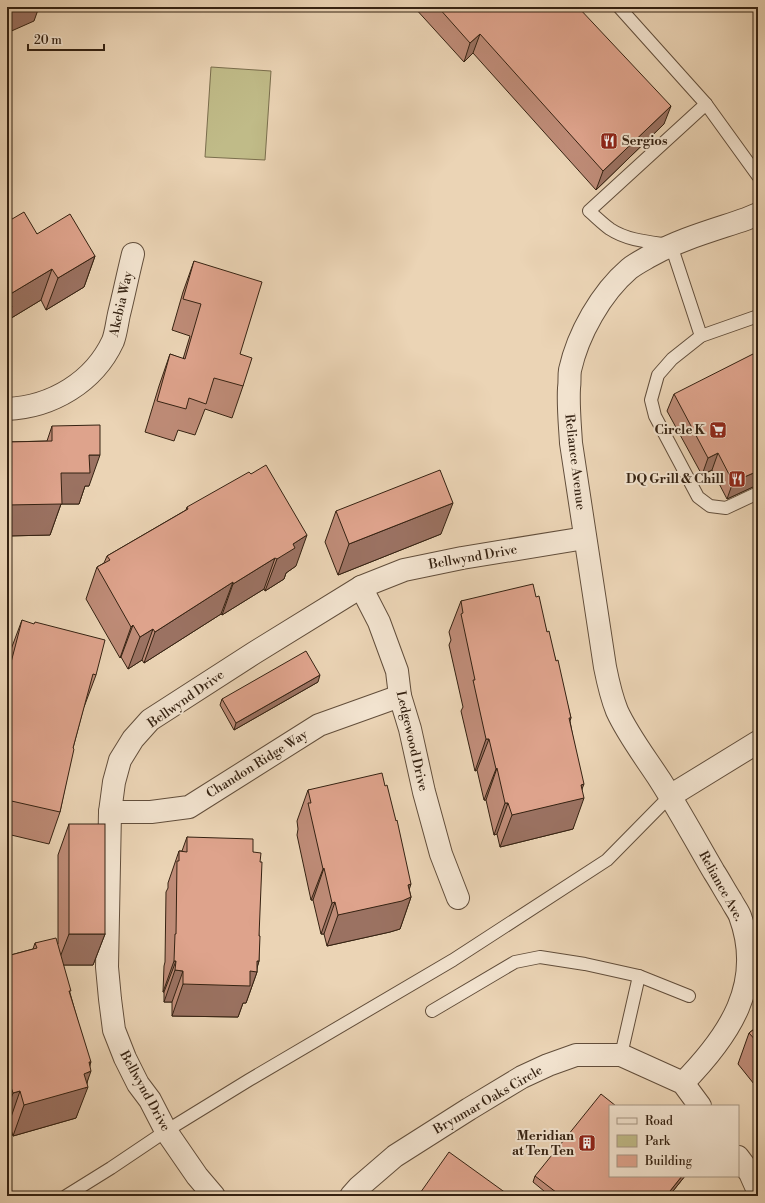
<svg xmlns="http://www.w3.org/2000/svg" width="765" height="1203" font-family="'Libre Bodoni',serif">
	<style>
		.green { fill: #c0bb88; stroke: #7a6e4d }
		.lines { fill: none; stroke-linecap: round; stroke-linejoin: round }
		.service-casing { stroke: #624e3b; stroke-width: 14 }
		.minor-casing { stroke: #624e3b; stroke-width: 24 }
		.service { stroke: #f2e3cf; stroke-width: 12 }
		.minor { stroke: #f2e3cf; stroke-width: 22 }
		.wall { fill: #bf8c78; stroke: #352212 }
		.shaded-wall { fill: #9b7262; stroke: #352212 }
		.building { fill: #dea38c; stroke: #352212 }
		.labels { text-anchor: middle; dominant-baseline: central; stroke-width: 4; stroke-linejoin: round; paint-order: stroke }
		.poi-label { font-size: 13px; font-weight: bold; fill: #352212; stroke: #f2e3cf; text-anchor: end }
		.street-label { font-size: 13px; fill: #352212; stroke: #f2e3cf }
	</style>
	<rect width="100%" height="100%" fill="#ebd4b5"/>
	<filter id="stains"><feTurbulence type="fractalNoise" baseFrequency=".005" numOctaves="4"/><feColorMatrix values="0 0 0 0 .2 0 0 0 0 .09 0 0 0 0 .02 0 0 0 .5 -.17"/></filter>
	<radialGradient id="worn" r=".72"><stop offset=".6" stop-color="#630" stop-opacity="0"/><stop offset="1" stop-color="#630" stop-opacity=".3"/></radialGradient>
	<polygon class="green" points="211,67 271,71 265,160 205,157"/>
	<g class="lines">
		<defs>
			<g id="service">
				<polyline points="619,7 706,104 758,176"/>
				<polyline points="758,316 701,336 672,359 658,375 651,400 655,416 698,497 710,506 726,508 758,493"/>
				<path d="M701,336L671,245C651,242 628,241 610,229C603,224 596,217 589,211L706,104"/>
				<polyline points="432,1011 515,962 540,957 585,964 639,976 689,996"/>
				<polyline points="621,1055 639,976"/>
				<polyline points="66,1196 111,1168 166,1131 249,1080 453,960 607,860 670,796"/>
			</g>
			<g id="minor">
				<path d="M7,409C52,407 94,382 113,341C116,333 117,323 119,314C124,294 128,274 133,254"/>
				<polyline points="361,587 379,622 397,671 400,696 410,729 424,792 441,854 458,898"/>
				<polyline points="670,796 758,742"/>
				<polyline points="110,812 151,812 189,807 319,725 400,696"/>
				<path d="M683,1083C729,1036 765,984 740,916C738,911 734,906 731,900C725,891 720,881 714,872C696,841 679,810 660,780C645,757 628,735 617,711C611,696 608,682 605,667L571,443C570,425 568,407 569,388C570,382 569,376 570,370C578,334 601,293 629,269C635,264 643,260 650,256C680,239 714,230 746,219L758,214"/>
				<polyline points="738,1157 750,1173 758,1191"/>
				<polyline points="214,1196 197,1176 166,1131 150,1100 138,1084 125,1058 114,1030 110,999 107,967 110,812 114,782 120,760 133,739 150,720 254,653 361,587 404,570 462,558 585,538"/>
				<polyline points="351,1196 359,1187 395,1156 469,1109 522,1077 548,1065 576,1055 621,1055 683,1083 700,1106"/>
			</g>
		</defs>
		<use href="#service" class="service-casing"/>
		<use href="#minor" class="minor-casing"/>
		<use href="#service" class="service"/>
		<use href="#minor" class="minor"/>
	</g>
	<g class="wall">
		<polygon points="414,7 578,7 664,124 596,190 473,53 464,62"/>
		<polygon points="7,222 95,256 84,287 46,310 41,300 8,320 7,322"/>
		<polygon points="194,261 240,354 243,386 232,418 205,409 195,435 178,430 174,441 145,432 159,386 170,354 183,359 190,336 172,330 183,292"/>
		<polygon points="674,394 755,486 727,499 712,470 702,475 667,411"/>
		<polygon points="52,426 89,486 85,486 79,504 61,504 50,535 7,536 7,442 47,441"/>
		<polygon points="187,507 296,566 286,573 284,579 265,591 264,589 222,615 221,614 144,663 142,660 128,669 121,657 120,658 86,599 97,567 104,563 107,556 186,510"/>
		<polygon points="336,511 441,534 338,575 325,542"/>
		<polygon points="536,597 556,661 571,718 570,721 582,789 573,829 500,847 497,834 494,835 486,800 484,800 477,770 475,771 461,711 463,707 449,645 451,640 449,632 461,601"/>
		<polygon points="22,620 96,675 84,707 84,706 73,748 60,812 49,844 7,834 7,665 10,652"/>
		<polygon points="318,682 234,730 220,705 222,699"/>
		<polygon points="385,786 411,897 400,929 390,932 327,946 324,934 321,934 313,900 311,900 297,835 298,829 297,821 308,790"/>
		<polygon points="69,824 105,934 93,965 63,965 70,993 90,1065 87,1084 76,1118 13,1136 9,1123 7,1123 7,956 33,949 35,943 58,944 58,855"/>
		<polygon points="187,837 253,852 259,936 259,961 257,967 257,972 246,1003 243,1003 238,1017 172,1016 172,1002 164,1002 164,992 163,992 164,966 165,962 166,892 168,888 168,883 179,851 182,851"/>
		<polygon points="758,1026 758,1089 738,1064 749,1033"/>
		<polygon points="535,1176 685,1176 669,1196 550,1196 533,1182"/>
	</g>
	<g class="shaded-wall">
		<polygon points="7,7 39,7 34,21 7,33"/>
		<polygon points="480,34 473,53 464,62 470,43"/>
		<polygon points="671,106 664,124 596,190 603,171"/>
		<polygon points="95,256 84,287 46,310 58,278"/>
		<polygon points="52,269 41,300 8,320 7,322 7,296"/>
		<polygon points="718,453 712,470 702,475 708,458"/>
		<polygon points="89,455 100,455 89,486 85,486 79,504 61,504 50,535 7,536 7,505 61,473"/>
		<polygon points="758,471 758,486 755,486 727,499 733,482"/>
		<polygon points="453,503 441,534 338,575 349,544"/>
		<polygon points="307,535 296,566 286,573 284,579 265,591 277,559 293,544"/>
		<polygon points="275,558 264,589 222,615 233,584"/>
		<polygon points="233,582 221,614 144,663 155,632"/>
		<polygon points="133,625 121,657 120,658 131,627"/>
		<polygon points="153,629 142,660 128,669 140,637"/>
		<polygon points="320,675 318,682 234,730 236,723"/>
		<polygon points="486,739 489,739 477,770 475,771"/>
		<polygon points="497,768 486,800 484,800 496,769"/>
		<polygon points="584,784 578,799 584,798 573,829 500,847 512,815"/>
		<polygon points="505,803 508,803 497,834 494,835"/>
		<polygon points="324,868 313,900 311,900 323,869"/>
		<polygon points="411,884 406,899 411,897 400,929 390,932 327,946 338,915"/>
		<polygon points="335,902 324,934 321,934 332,903"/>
		<polygon points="69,934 105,934 93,965 57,965"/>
		<polygon points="174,961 176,961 164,992 163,992"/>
		<polygon points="257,961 259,961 256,972 257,972 246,1003 243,1003 238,1017 172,1016 183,984 250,971"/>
		<polygon points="175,970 183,971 172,1002 164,1002"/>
		<polygon points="89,1062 91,1062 87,1073 91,1071 85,1088 88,1087 76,1118 13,1136 24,1105 84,1074"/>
		<polygon points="10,1084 7,1094 7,1089 9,1085"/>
		<polygon points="20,1091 9,1123 7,1123 7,1110 13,1093"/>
		<polygon points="682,1176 685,1176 669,1196 666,1196"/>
	</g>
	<g class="building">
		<polygon points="438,7 578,7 671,106 603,171 480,34 470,43"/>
		<polygon points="24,212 37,234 70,214 95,256 58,278 52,269 7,296 7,222"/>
		<polygon points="194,261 262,282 240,354 252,358 243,386 214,378 206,404 189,398 186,409 157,401 170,354 185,359 201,304 183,299"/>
		<polygon points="7,298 12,307 7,310"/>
		<polygon points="753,354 758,365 758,471 733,482 718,453 708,458 674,394"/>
		<polygon points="100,425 100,455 89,455 90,473 61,473 62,504 7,505 7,442 52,441 52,426"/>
		<polygon points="266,465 307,535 293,544 295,548 277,559 275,558 233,584 233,582 155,632 153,629 140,637 133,625 131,627 97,567 110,560 107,556 188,509 187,507 249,472 251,474"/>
		<polygon points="440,470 453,503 349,544 336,511"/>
		<polygon points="533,584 536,597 539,596 547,632 549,631 556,661 558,660 571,718 569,718 584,784 581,785 584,798 512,815 508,803 505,803 497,768 496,769 489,739 486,739 473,680 475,680 461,614 463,613 461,601"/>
		<polygon points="22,620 34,624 35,622 105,640 96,675 93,674 73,748 74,749 60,812 7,800 7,678"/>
		<polygon points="306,651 320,675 236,723 222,699"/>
		<polygon points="382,773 385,786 387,785 396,821 397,820 411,884 408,885 411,897 402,901 338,915 335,902 332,903 324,868 323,869 308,803 311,803 308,790"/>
		<rect x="69" y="824" width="36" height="110"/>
		<polygon points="187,837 253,839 253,852 261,853 260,862 262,862 259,936 260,936 259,961 257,961 257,972 250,971 250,986 183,984 183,971 175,970 176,961 174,961 175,934 176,934 177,861 179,861 179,851 187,852"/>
		<polygon points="56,938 71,991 69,991 91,1062 89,1062 91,1071 84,1074 88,1087 24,1105 20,1091 13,1093 10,1084 9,1085 7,1078 7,956 37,948 35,943"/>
		<polygon points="758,1026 758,1043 749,1033"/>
		<polygon points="601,1094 616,1106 610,1106 610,1176 682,1176 666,1196 561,1196 535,1176"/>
		<polygon points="449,1152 510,1196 418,1196"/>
	</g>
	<defs>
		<symbol id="restaurant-square" viewBox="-11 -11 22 22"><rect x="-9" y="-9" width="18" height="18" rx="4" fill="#8f2418" stroke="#f2e3cf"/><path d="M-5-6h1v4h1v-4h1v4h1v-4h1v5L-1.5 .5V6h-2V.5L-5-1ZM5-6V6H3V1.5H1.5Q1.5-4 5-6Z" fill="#fff"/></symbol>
		<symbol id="supermarket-square" viewBox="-11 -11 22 22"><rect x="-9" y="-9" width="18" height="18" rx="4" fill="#8f2418" stroke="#f2e3cf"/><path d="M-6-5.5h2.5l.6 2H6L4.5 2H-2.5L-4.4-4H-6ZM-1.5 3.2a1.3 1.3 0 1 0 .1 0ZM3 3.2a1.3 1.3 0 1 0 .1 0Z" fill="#fff"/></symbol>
		<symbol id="building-square" viewBox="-11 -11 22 22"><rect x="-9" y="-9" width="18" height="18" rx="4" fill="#8f2418" stroke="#f2e3cf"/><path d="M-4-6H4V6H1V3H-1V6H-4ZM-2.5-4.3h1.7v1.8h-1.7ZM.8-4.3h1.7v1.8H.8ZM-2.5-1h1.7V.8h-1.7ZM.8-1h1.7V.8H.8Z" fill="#fff"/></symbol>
	</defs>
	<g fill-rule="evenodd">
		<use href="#restaurant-square" x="599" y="131" width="20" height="20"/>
		<use href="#supermarket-square" x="708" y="420" width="20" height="20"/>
		<use href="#restaurant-square" x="727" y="469" width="20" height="20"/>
		<use href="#building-square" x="577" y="1133" width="20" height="20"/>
	</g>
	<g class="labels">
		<g class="poi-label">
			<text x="622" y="141" text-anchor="start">Sergios</text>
			<text x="705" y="430">Circle K</text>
			<text x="724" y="479">DQ Grill &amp; Chill</text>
			<text x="574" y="1136">Meridian<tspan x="574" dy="15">at Ten Ten</tspan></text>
		</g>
		<g class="street-label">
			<text transform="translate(121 304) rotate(-77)">Akebia Way</text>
			<text transform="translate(575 462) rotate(83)">Reliance Avenue</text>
			<text transform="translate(473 557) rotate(-10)">Bellwynd Drive</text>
			<text transform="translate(186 699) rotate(-35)">Bellwynd Drive</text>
			<text transform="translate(412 741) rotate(77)">Ledgewood Drive</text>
			<text transform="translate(257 764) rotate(-32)">Chandon Ridge Way</text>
			<text transform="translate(721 886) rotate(61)">Reliance Ave.</text>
			<text transform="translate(145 1091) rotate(61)">Bellwynd Drive</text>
			<text transform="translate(488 1100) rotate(-30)">Brynmar Oaks Circle</text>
		</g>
	</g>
	<rect width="765" height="1203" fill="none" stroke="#ebd4b5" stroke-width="24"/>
	<rect x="8" y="8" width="749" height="1187" fill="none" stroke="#352212" stroke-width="2"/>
	<rect x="12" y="12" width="741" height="1179" fill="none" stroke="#352212"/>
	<rect x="609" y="1105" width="130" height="72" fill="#f2e3cf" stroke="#a69683"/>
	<rect x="617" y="1118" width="20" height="6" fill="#f2e3cf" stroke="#a69683"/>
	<text x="645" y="1125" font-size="12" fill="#352212">Road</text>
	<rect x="617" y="1135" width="20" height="12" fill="#c0bb88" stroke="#a69683"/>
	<text x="645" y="1145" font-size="12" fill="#352212">Park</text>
	<rect x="617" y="1155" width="20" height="12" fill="#dea38c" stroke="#a69683"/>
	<text x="645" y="1165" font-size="12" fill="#352212">Building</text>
	<path d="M28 44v6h76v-6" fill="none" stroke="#352212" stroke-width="2"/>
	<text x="34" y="44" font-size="12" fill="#352212" stroke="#f2e3cf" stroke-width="3" paint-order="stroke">20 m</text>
	<rect width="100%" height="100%" filter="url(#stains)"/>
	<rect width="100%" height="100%" fill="url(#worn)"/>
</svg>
